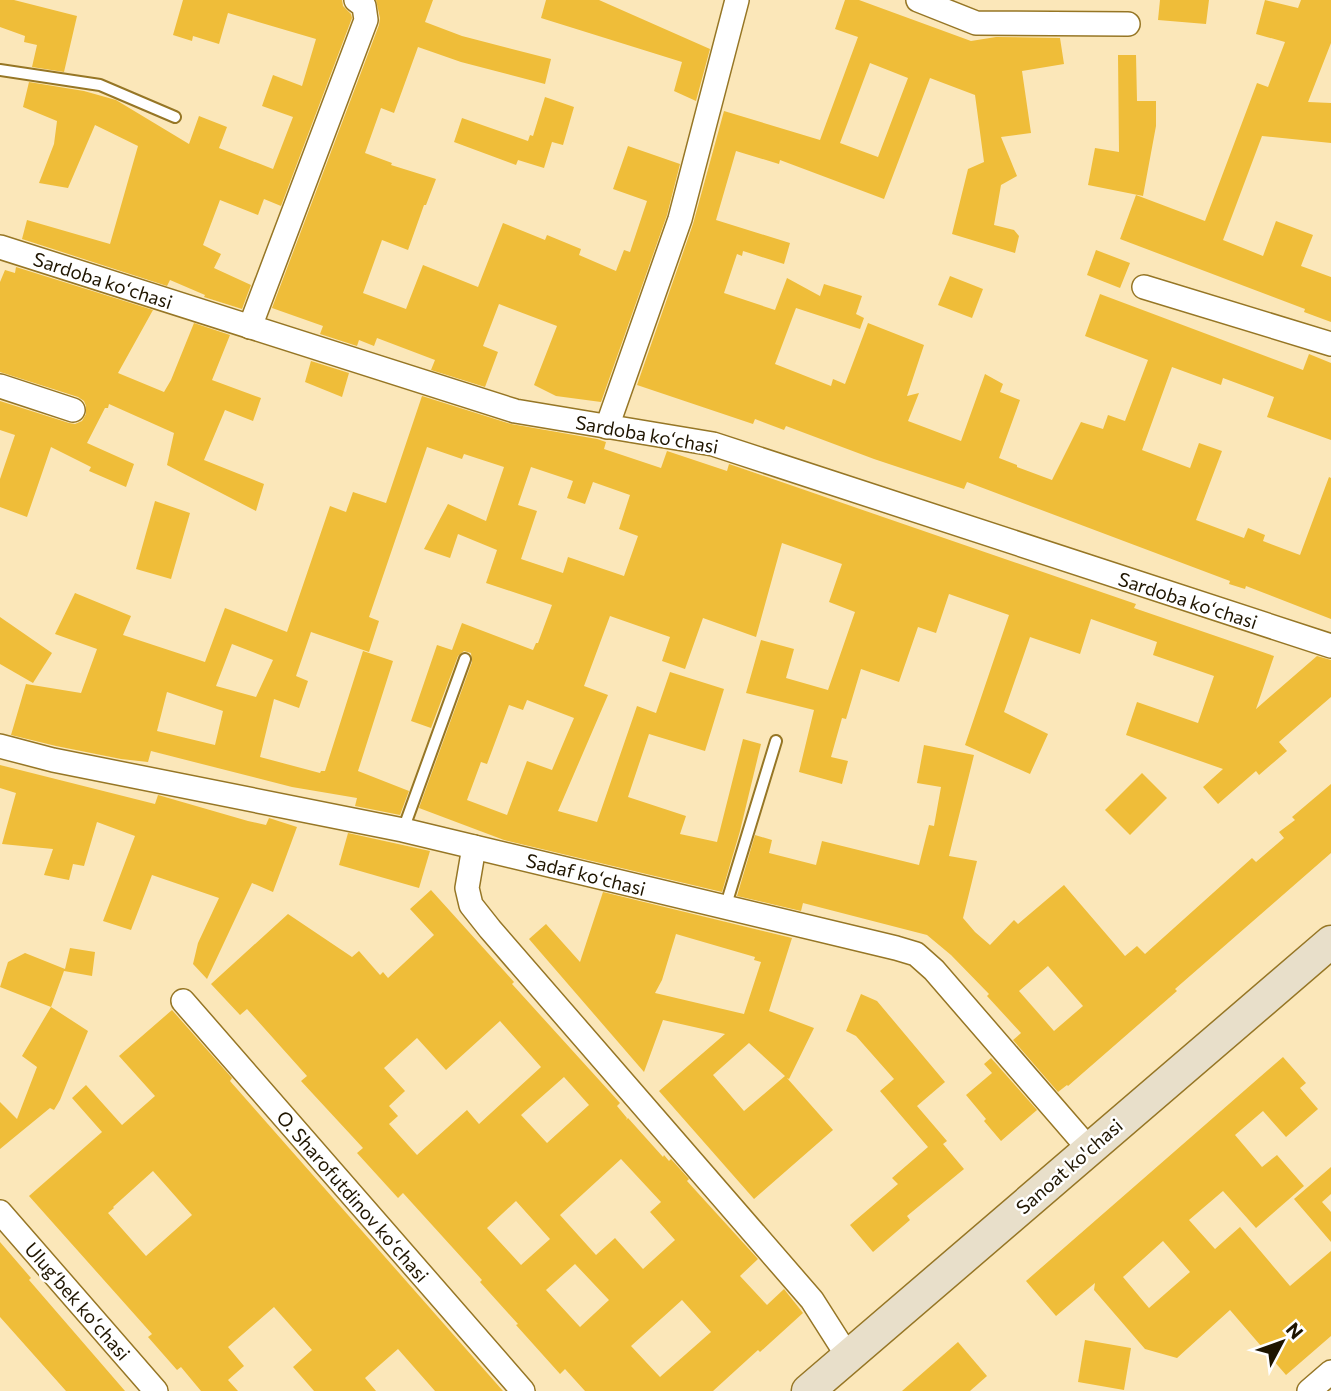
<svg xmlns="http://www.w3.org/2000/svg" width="1331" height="1391" font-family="Commissioner,sans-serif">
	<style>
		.building { fill: #efbd39; fill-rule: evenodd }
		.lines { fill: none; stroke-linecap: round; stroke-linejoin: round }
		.service-casing { stroke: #967625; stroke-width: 14 }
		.minor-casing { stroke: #967625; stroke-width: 26 }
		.secondary-casing { stroke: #967625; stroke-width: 35 }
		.service { stroke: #fff; stroke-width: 10 }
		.minor { stroke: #fff; stroke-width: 23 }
		.secondary { stroke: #e8dfca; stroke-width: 32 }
		.labels { text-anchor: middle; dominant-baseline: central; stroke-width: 5; stroke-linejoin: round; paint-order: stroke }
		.street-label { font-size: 19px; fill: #1f1500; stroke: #fff }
	</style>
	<rect width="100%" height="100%" fill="#fbe7b9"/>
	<g class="building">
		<polygon points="0,0 14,0 77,16 64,72 32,67 37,45 24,42 25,36 0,27"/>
		<polygon points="183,0 342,0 343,6 351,14 352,18 281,206 264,199 258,215 220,200 203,245 221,254 214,268 251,285 242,309 204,297 205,295 170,280 167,286 22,239 27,220 110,244 138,146 95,125 68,188 39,183 54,144 57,121 23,107 29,82 84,91 116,100 189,144 199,116 227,127 219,148 273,169 293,117 262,106 273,75 302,86 316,39 228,13 219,44 193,36 192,41 173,35"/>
		<polygon points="376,0 433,0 425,22 462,36 551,59 545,84 461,62 418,47 394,113 381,108 365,153 392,163 391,165 436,179 426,205 424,205 408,250 382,240 363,293 406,309 423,265 478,287 503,223 545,240 547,235 581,249 579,255 616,271 624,250 630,252 647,201 613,189 628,146 680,164 667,215 601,402 556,396 534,385 557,326 499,304 483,346 498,352 485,387 431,370 435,360 377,338 374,346 359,340 357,346 320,334 323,326 272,308 379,25 380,18"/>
		<polygon points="546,0 599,0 710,49 696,101 674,91 682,62 541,18"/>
		<path d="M845,0H859L971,41L996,37L1060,38L1064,64L1022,71L1031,133L1001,137L1017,176L1001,185L994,225L1014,230L1019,236L1015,253L952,234L968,169L984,162L975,95L930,78L884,199L780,160L779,164L736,151L716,220L790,243L784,264L743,251L742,256L737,254L724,293L775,310L787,278L820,296L824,284L862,296L856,314L864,318L860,329L796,308L775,364L831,386L833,379L845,384L868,323L924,345L907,396L919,393L908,421L961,441L985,374L1003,384L1000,392L1020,400L999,458L1017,465V467L1052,480L1081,422L1103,429L1108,415L1125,421L1148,360L1085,336L1100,294L1303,370L1309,354L1331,363V440L1267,417L1274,397L1223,378L1221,385L1172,367L1142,450L1190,468L1199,443L1222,451L1196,520L1244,538L1248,528L1265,535L1263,541L1300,555L1329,477L1331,478V619L1246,586L1245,589L1229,584L1230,581L967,482L964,489L874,459L786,426L784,430L755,419L753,424L637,385L693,224L724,111L820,140L858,37L835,29ZM870,63L908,78L878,157L840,143Z"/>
		<polygon points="1160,0 1209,0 1206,24 1158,20"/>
		<polygon points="1265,0 1298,8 1301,0 1331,0 1331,43 1308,102 1331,103 1331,143 1262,136 1223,240 1263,256 1276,221 1313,235 1301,266 1331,277 1331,322 1304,312 1305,309 1120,239 1136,195 1205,221 1257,83 1268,87 1285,42 1256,34"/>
		<polygon points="1118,55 1136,55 1137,101 1156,101 1156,126 1143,196 1088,185 1095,148 1119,152"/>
		<polygon points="545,97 574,107 563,145 552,142 544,168 518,160 516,165 454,142 462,118 528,141 530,135 533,136"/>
		<polygon points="1096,250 1130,263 1120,288 1087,275"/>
		<polygon points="16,267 153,310 118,373 164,392 171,380 194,323 230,335 212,380 261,398 253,421 225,410 204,460 264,484 256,511 167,465 174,433 109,404 108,408 105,408 87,443 134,464 126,487 89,471 91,467 51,447 27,517 0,507 0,479 15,435 0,430 0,401 69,423 75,424 82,421 86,414 86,406 84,401 78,397 0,372 0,282 5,270 15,273"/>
		<polygon points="950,276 983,289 972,318 938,305"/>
		<polygon points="311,361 349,373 342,397 305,382"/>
		<path d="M422,396L511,424L597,439L606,442L604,449L661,468L667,451L727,471L729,464L1136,604L1134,608L1274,656L1256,709L1317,656L1331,660V697L1279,742L1287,751L1259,775L1256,771L1218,804L1203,787L1223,769L1126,735L1137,702L1198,723L1214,676L1153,655L1157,642L1091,619L1080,654L1030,637L1004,712L1048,734L1030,774L965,745L1009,615L949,594L936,633L918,627L899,682L861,669L846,719L842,718L831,757L848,761L842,784L799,772L814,710L746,693L761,640L794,649L786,678L828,690L855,612L829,602L842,564L782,543L756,637L703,618L685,669L662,661L670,637L610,616L584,686L608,695L558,811L597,822L637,706L656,713L670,672L724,689L705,751L649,734L628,797L686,816L680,834L717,842L743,739L761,744L740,831L722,892L504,840L419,808L472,662L471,653L464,651L458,656L431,728L411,721L437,645L452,650L462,623L533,650L536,643H538L552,605L486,583L497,550L458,534L450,558L424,549L448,504L486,521L504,467L464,454L462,459L427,447L369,617L379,621L369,652L311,632L296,676L308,681L299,708L274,699L260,757L320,773L321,771H325L363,651L393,661L358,771L409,791L400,815L355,806L357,798L292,787L151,751L148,762L121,759L56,746L11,735L26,684L81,693L97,649L55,634L75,593L131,616L123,635L205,662L225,608L287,632L330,506L346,512L353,492L386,503ZM531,467L573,481L567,498L585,504L593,482L630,495L619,529L638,536L624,576L568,557L563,573L521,559L537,511L518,505ZM232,644L273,660L256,697L216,686ZM167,692L223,711L215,745L157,731ZM527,700L574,718L552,770L527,761L507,815L467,800L481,762L487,764L509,705L523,710Z"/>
		<polygon points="155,501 190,513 171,579 136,569"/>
		<polygon points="0,617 52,653 33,683 0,664"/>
		<path d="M924,745L974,755L949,856L977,861L963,918L975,932L990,945L1014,920L1018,924L1064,885L1125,956L1137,946L1145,954L1252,858L1256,862L1284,838L1279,832L1295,820L1292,817L1331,784V853L1175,989L1177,991L1068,1086L1067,1085L1058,1092L1013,1040L1021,1033L987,996L989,994L951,955L927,935L803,903L801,911L737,896L755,835L772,840L769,853L816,865L822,841L919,865L929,825L934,826L941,787L917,783ZM1048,966L1083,1006L1054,1031L1019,991Z"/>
		<polygon points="0,765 155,804 158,795 248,821 266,825 269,818 297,827 273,892 252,883 207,979 193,964 198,943 219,898 152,875 131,930 103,921 135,836 97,822 84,866 73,864 69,880 44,875 53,849 2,844 16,793 0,788"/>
		<polygon points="1142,773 1167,798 1130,835 1105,810"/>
		<polygon points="348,833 430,851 419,888 339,865"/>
		<path d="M431,890L514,982L512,984L620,1103L617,1106L627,1118L626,1120L628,1118L663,1157L664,1155L669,1161L671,1159L689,1179L687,1181L758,1259L740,1276L767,1305L784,1289L803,1313L760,1352L758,1350L713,1391H585L565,1369L560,1374L516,1325L518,1324L480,1282L482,1280L403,1193L398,1198L357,1153L363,1148L301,1081L307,1076L247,1009L240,1015L211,984L288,914L352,957L359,951L380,975L383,972L388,978L434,935L410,909ZM500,1021L541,1067L479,1124L467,1110L417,1155L389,1124L398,1116L389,1106L405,1091L384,1068L417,1038L446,1070ZM564,1077L589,1105L547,1143L521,1115ZM621,1159L661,1202L650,1212L675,1240L643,1269L615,1238L596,1255L560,1215ZM516,1201L550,1239L521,1265L487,1228ZM575,1264L609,1300L580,1327L546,1290ZM682,1300L711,1332L660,1377L631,1346Z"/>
		<path d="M603,892L792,938L769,1011L814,1028L789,1079L787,1078L833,1130L754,1199L659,1091L725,1034L663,1020L644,1072L529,939L546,924L580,962ZM676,934L755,957L754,960L761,962L744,1014L655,993L662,980ZM749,1043L785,1076L744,1111L713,1075Z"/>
		<polygon points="70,948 95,952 92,976 64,971 51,1007 0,987 8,962 25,953 65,969"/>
		<polygon points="861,994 877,1001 945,1082 917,1106 947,1141 943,1144 964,1169 907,1216 910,1220 873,1252 850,1225 898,1184 892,1178 928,1147 880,1091 894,1079 856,1036 846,1031"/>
		<polygon points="51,1007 88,1031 60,1100 54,1110 50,1108 0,1149 0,1102 17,1119 37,1067 22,1056"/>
		<path d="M172,1010L232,1078L230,1081L503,1391H435L398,1349L365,1378L376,1391H314L293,1367L312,1350L274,1307L228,1347L244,1366L228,1380L238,1391H201L181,1367L177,1370L148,1337L152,1334L29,1196L102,1132L72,1098L86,1085L122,1125L155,1096L119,1056ZM153,1171L192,1215L146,1256L108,1213L114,1208L113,1207Z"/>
		<path d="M1283,1057L1306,1083L1300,1088L1318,1109L1286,1137L1263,1111L1235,1135L1262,1167L1277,1155L1304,1186L1256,1228L1223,1191L1189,1220L1215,1249L1240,1227L1290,1286L1331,1251V1336L1286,1375L1230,1310L1177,1358L1145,1349L1094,1290L1095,1283L1056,1316L1026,1281ZM1163,1241L1190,1272L1149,1308L1123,1277Z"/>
		<polygon points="991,1058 1037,1110 1001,1141 984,1121 986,1119 966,1095 992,1073 984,1064"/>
		<polygon points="1331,1167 1331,1194 1322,1202 1331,1212 1331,1242 1294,1199"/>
		<polygon points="0,1242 31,1278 29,1280 125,1391 66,1391 0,1317"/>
		<polygon points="1085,1340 1131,1348 1124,1390 1078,1382"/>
		<polygon points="958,1342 987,1376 970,1391 902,1391"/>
	</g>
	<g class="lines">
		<defs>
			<g id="service">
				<polyline points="0,70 100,85 175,117"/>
				<polyline points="403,830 465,659"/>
				<polyline points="725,908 776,741"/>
			</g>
			<g id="minor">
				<polyline points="918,0 976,23 1128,24"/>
				<polyline points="0,247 515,411 713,444 1331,646"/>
				<polyline points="1144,287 1331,344"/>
				<polyline points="250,327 366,20 364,6 356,0"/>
				<polyline points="0,386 73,410"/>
				<polyline points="607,427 680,219 737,0"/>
				<polyline points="0,746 53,760 403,830 896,948 916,954 934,970 1089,1149"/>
				<polyline points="474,847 467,888 471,905 490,929 812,1300 847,1355"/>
				<polyline points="183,1001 523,1391"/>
				<polyline points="0,1212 156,1391"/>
				<polyline points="1309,1391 1331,1372"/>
			</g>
			<polyline id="secondary" points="808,1391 1331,942"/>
		</defs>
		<use href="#service" class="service-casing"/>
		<use href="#minor" class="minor-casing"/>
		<use href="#secondary" class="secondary-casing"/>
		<use href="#service" class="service"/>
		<use href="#minor" class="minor"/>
		<use href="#secondary" class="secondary"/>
	</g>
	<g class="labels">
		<g class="street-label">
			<text transform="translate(103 280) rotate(18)">Sardoba koʻchasi</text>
			<text transform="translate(647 434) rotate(10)">Sardoba koʻchasi</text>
			<text transform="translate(1188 600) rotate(18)">Sardoba koʻchasi</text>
			<text transform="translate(586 874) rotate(14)">Sadaf koʻchasi</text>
			<text transform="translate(1069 1166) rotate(-41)">Sanoat ko'chasi</text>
			<text transform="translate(353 1196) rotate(49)">O. Sharofutdinov koʻchasi</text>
			<text transform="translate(78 1301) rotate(49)">Ulugʻbek koʻchasi</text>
		</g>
	</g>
	<g transform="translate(1282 1342) rotate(49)" stroke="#ffffff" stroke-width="5" paint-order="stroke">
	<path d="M0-5L12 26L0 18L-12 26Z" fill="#1f1500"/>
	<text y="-10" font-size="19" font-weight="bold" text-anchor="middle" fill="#1f1500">N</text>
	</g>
</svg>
